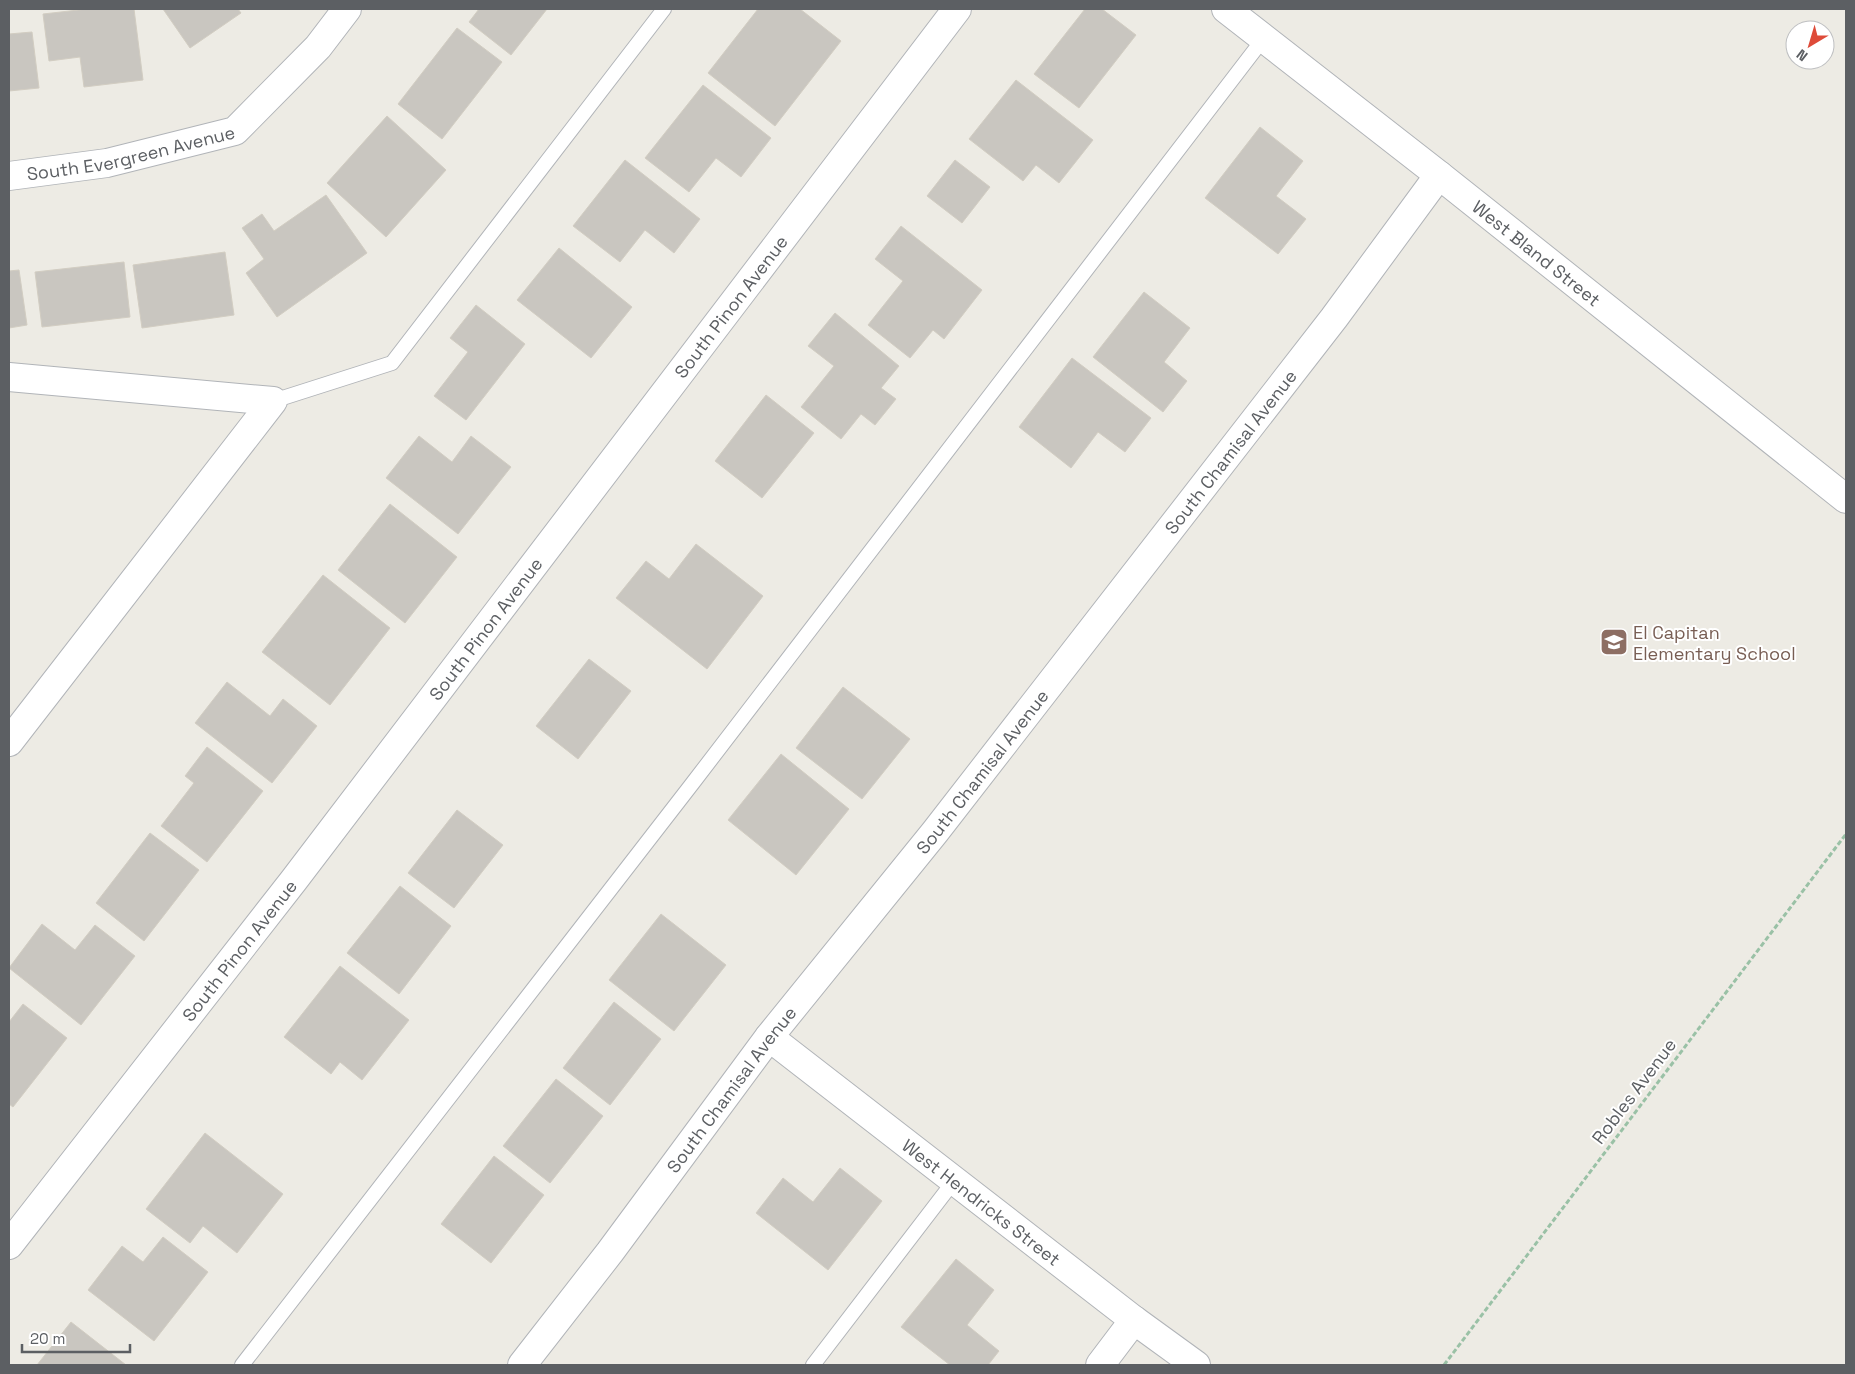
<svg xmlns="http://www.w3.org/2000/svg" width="1855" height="1374" font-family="'Space Grotesk',sans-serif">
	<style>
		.building { fill: #c9c6c0; stroke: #d2cdc2 }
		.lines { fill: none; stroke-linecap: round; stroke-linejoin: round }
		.service-casing { stroke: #b1b4b8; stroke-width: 16 }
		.minor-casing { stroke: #b1b4b8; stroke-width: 30 }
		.tertiary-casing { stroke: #b1b4b8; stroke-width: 30 }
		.path { stroke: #9ac1a6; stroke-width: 3; stroke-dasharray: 5 2.5; stroke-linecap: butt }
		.service { stroke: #fff; stroke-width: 14 }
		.minor { stroke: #fff; stroke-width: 28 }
		.tertiary { stroke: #fff; stroke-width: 28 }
		.labels { text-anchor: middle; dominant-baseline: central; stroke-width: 4; stroke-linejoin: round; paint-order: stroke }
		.street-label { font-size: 18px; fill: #5c5f63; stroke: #fff }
		.education-label { font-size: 18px; fill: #785e54; stroke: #fff; text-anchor: start }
	</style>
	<rect width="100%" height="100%" fill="#edebe4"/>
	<g class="building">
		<polygon points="87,9 134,9 143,80 84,87 80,57 49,61 43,14"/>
		<polygon points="163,9 238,9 241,13 190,48"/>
		<polygon points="479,9 547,9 511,55 469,22"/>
		<polygon points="758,9 800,9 841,41 775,126 708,73"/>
		<polygon points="1085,9 1102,9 1136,35 1079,108 1034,74"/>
		<polygon points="457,28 502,62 442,139 398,104"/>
		<polygon points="32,32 39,88 9,91 9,34"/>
		<polygon points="1016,80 1093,140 1059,183 1036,165 1023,181 969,139"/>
		<polygon points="703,85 771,138 741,177 716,158 689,192 645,158"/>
		<polygon points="387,116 446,170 386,237 327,183"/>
		<polygon points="1260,127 1303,161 1276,196 1306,219 1278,254 1205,198"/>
		<polygon points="625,160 700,219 674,253 645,230 620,262 573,226"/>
		<polygon points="955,160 990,187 962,223 927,196"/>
		<polygon points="326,195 367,253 277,317 246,273 264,259 242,228 262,214 274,231"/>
		<polygon points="901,226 982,290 944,339 933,330 910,358 868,325 903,281 875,259"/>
		<polygon points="559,248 632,307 591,358 517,300"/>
		<polygon points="225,252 234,315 142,328 133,265"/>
		<polygon points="124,262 130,317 42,327 35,272"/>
		<polygon points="19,270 27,325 9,328 9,271"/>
		<polygon points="1144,292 1190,328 1164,362 1187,381 1163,412 1093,357"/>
		<polygon points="476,305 525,344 466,420 434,396 468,352 450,338"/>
		<polygon points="835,313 899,366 881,388 896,399 875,425 861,414 841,439 801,407 834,366 808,346"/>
		<polygon points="1072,358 1151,418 1125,452 1098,432 1071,468 1019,427"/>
		<polygon points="766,395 814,433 762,498 715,461"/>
		<polygon points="419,436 452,462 471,436 511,467 458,534 386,478"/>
		<polygon points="390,504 457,557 405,623 338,570"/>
		<polygon points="696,544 763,596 707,669 616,598 646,561 669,579"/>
		<polygon points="323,575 390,628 330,705 262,652"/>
		<polygon points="589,659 631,691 578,759 536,726"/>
		<polygon points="227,682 270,716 283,699 317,726 272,783 195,723"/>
		<polygon points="843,687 910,739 862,799 796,748"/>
		<polygon points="207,747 263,791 207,862 161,826 194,783 185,776"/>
		<polygon points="781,754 849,809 796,875 728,820"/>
		<polygon points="457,810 503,845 454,908 408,873"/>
		<polygon points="150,833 199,870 144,941 96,903"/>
		<polygon points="400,886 451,926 399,994 347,953"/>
		<polygon points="661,914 726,965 674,1031 609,980"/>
		<polygon points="42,924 75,950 95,925 135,956 81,1025 9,968"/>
		<polygon points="340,966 409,1020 362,1080 340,1062 331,1074 284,1037"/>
		<polygon points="614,1002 661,1039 610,1105 563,1068"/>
		<polygon points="23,1004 67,1038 13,1107 9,1104 9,1022"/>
		<polygon points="556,1079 603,1116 550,1183 503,1146"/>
		<polygon points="205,1133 283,1194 237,1253 203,1226 190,1243 146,1209"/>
		<polygon points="494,1156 544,1195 491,1263 441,1224"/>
		<polygon points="840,1168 882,1201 828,1270 756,1213 783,1178 813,1202"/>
		<polygon points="163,1237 208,1272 154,1341 88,1290 122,1246 143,1262"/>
		<polygon points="956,1259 994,1290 967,1325 999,1351 988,1365 950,1365 901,1327"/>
		<polygon points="71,1322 126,1365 37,1365"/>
	</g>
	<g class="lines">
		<defs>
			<g id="service">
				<polyline points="273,401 392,363 664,9"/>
				<polyline points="242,1365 692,784 1264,38"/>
				<polyline points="813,1365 954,1181"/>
			</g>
			<g id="minor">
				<path id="s1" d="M9,176L107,163L235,131L318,47L347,9"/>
				<polyline points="9,377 273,401 9,742"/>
				<path id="s2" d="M769,1037L1134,1320L1196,1365"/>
				<path id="s3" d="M9,1245L294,880L957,9"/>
				<path id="s4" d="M522,1365L610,1252L769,1037L935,832L1334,318L1439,175"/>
				<polyline points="1100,1365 1134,1320"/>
			</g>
			<g id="tertiary">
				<path id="s5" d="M1226,9L1439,175L1846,499"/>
			</g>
		</defs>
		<use href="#service" class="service-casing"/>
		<use href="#minor" class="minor-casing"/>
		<use href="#tertiary" class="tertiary-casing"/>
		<polyline class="path" points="1444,1365 1846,834"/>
		<use href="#service" class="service"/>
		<use href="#minor" class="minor"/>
		<use href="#tertiary" class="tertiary"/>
	</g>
	<defs>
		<symbol id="school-square" viewBox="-11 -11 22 22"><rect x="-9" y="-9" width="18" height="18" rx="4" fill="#8d6e63" stroke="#fff"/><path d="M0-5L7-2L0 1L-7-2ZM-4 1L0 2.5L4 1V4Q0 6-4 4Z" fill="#fff"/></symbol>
	</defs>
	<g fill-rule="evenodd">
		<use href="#school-square" x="1598" y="626" width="32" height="32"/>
	</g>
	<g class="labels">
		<g class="street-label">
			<text stroke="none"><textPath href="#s1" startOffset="124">South Evergreen Avenue</textPath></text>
			<text stroke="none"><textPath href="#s5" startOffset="395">West Bland Street</textPath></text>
			<text stroke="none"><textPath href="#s3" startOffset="1184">South Pinon Avenue</textPath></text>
			<text stroke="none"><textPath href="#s4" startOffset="1156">South Chamisal Avenue</textPath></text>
			<text stroke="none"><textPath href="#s3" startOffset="779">South Pinon Avenue</textPath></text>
			<text stroke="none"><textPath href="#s4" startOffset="751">South Chamisal Avenue</textPath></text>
			<text stroke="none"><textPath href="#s3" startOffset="374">South Pinon Avenue</textPath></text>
			<text stroke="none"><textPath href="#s4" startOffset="346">South Chamisal Avenue</textPath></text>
			<text transform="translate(1634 1091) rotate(-53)">Robles Avenue</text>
			<text stroke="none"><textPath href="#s2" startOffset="269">West Hendricks Street</textPath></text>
		</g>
		<g class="education-label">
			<text x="1633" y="632">El Capitan<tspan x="1633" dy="21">Elementary School</tspan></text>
		</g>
	</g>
	<rect width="1855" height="1374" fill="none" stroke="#5c5f63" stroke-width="20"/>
	<g transform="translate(1810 45) rotate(218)"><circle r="24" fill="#ffffff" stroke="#bebfc1"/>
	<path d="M0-4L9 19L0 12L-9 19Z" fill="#de4b39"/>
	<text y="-8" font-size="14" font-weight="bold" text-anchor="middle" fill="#5c5f63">N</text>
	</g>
	<path d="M22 1344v8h108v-8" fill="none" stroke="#5c5f63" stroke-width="2.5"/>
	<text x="30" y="1344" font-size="15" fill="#5c5f63" stroke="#ffffff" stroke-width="4" paint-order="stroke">20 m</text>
</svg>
